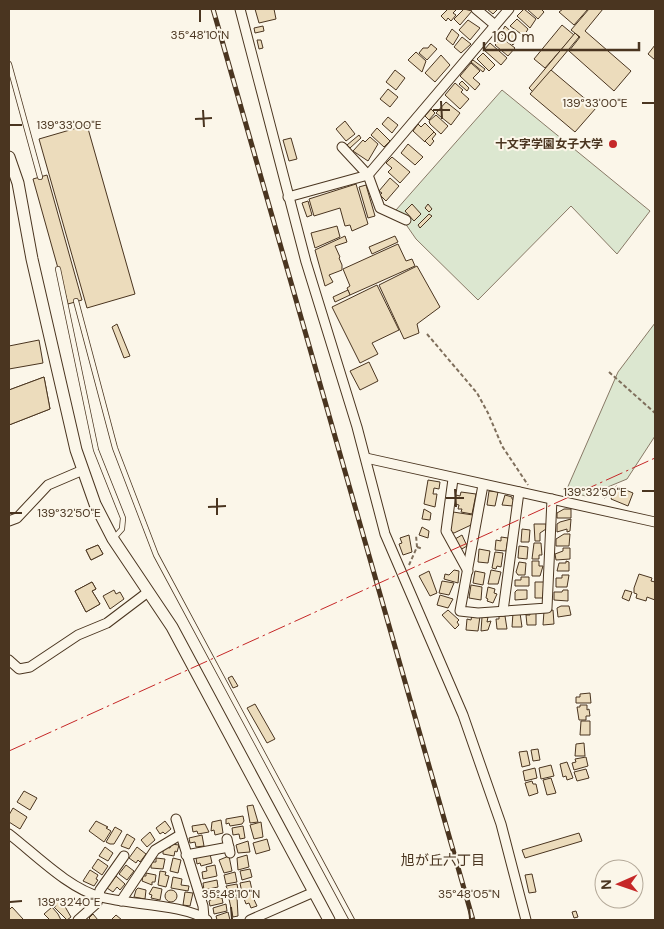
<svg xmlns="http://www.w3.org/2000/svg" width="664" height="929" font-family="'DM Sans','Noto Sans JP',sans-serif">
	<style>
		.green { fill: #dce7d0; stroke: #887966 }
		.building { fill: #ecdcbc; stroke: #4a3520 }
		.lines { fill: none; stroke-linecap: round; stroke-linejoin: round }
		.service-casing { stroke: #4a3520; stroke-width: 6 }
		.minor-casing { stroke: #4a3520; stroke-width: 11 }
		.tertiary-casing { stroke: #4a3520; stroke-width: 13 }
		.path { stroke: #7f6f5c; stroke-width: 2; stroke-dasharray: 4 2.5; stroke-linecap: butt }
		.service { stroke: #fbf6e9; stroke-width: 4.5 }
		.minor { stroke: #fbf6e9; stroke-width: 9 }
		.tertiary { stroke: #fbf6e9; stroke-width: 11 }
		.rail-casing { stroke: #4a3520; stroke-width: 5 }
		.rail { stroke: #fbf6e9; stroke-width: 3; stroke-dasharray: 9; stroke-linecap: butt }
		.power { stroke: #c62828; stroke-width: 1; stroke-dasharray: 18 4 2.5 4; stroke-linecap: butt }
		.ticks { fill: none; stroke: #4a3520; stroke-width: 2 }
		.poi-dot { fill: #c62828; stroke: #fbf6e9; stroke-width: 2 }
		.labels { text-anchor: middle; dominant-baseline: central; stroke-width: 4; stroke-linejoin: round; paint-order: stroke }
		.poi-label { font-size: 12px; font-weight: bold; fill: #4a3520; stroke: #fbf6e9; text-anchor: end }
		.neighbourhood-label { font-size: 14px; fill: #4a3520; stroke: #fbf6e9 }
		.ticks-label { font-size: 12px; text-anchor: middle; fill: #4a3520; stroke: #fbf6e9; stroke-width: 4; stroke-linejoin: round; paint-order: stroke }
	</style>
	<rect width="100%" height="100%" fill="#fbf6e9"/>
	<g class="green">
		<polygon points="502,90 650,211 617,254 571,206 478,300 416,239 396,210"/>
		<polygon points="655,323 655,436 627,479 586,496 566,491 618,372"/>
	</g>
	<g class="building">
		<polygon points="255,9 274,9 276,19 259,23"/>
		<polygon points="448,9 457,9 453,13 456,15 451,21 448,18 446,21 441,16"/>
		<polygon points="464,9 472,11 460,25 454,19"/>
		<polygon points="487,9 498,9 493,14"/>
		<polygon points="524,9 536,19 530,28 517,16"/>
		<polygon points="527,9 541,9 544,12 538,19"/>
		<polygon points="563,9 588,9 574,25 559,12"/>
		<polygon points="589,9 603,9 585,31 631,71 614,91 569,51 580,37 571,30"/>
		<polygon points="517,19 528,29 524,36 510,26"/>
		<polygon points="468,20 480,28 470,40 459,30"/>
		<polygon points="562,25 574,35 545,68 534,59"/>
		<polygon points="263,26 264,31 255,33 254,28"/>
		<polygon points="505,26 517,37 513,45 501,34"/>
		<polygon points="452,29 459,35 453,45 446,39"/>
		<polygon points="575,33 579,37 533,92 529,88"/>
		<polygon points="462,37 471,44 461,53 454,47"/>
		<polygon points="502,38 515,48 508,56 495,45"/>
		<polygon points="257,40 261,40 263,48 259,49"/>
		<polygon points="490,43 507,58 501,65 484,50"/>
		<polygon points="431,44 437,49 427,60 419,53 423,48 428,48"/>
		<polygon points="655,45 655,60 648,54"/>
		<polygon points="416,52 426,61 422,72 408,60"/>
		<polygon points="483,53 495,65 489,71 477,59"/>
		<polygon points="441,55 450,65 435,82 425,73"/>
		<polygon points="473,60 485,69 483,72 471,62"/>
		<polygon points="471,63 480,71 473,78 480,84 475,90 460,76"/>
		<polygon points="395,70 405,78 396,90 386,82"/>
		<polygon points="551,70 596,108 575,132 530,94"/>
		<polygon points="462,81 469,88 467,91 459,84"/>
		<polygon points="455,83 463,90 461,92 469,99 460,109 445,95"/>
		<polygon points="388,89 398,97 390,107 380,99"/>
		<polygon points="446,102 460,113 451,125 436,113"/>
		<polygon points="431,109 435,113 429,120 425,116"/>
		<polygon points="436,115 448,126 441,134 430,124 429,121"/>
		<polygon points="388,117 398,125 392,133 382,124"/>
		<polygon points="345,121 355,134 346,141 336,129"/>
		<polygon points="425,123 434,132 425,142 413,131 418,124 421,127"/>
		<polygon points="87,125 135,294 87,308 39,139"/>
		<polygon points="377,128 390,141 384,147 371,135"/>
		<polygon points="434,132 436,134 432,139 434,141 430,146 425,141"/>
		<polygon points="359,135 361,138 350,148 347,145"/>
		<polygon points="370,137 378,144 368,161 353,151 363,140 365,142"/>
		<polygon points="291,138 297,159 289,161 283,140"/>
		<polygon points="408,144 423,157 415,165 401,153"/>
		<polygon points="392,157 410,172 400,183 388,172 392,168 386,163"/>
		<polygon points="47,175 82,300 68,304 33,179"/>
		<polygon points="390,178 399,186 386,201 380,195 382,193 379,191"/>
		<polygon points="356,184 368,224 352,231 350,225 345,226 340,208 314,216 309,199"/>
		<polygon points="366,185 375,216 368,218 359,187"/>
		<polygon points="308,201 312,215 307,217 302,203"/>
		<polygon points="412,204 421,214 414,221 405,211"/>
		<polygon points="428,204 432,209 429,212 425,208"/>
		<polygon points="429,214 432,216 420,228 418,225"/>
		<polygon points="337,226 340,237 315,248 311,233"/>
		<polygon points="345,236 347,242 335,246 340,257 339,258 342,265 342,270 329,275 333,282 325,286 315,250"/>
		<polygon points="395,236 398,242 372,254 369,247"/>
		<polygon points="398,244 406,261 412,259 415,266 350,295 347,288 350,286 343,269"/>
		<polygon points="417,266 440,307 417,324 419,333 404,339 379,285"/>
		<polygon points="377,285 399,330 372,343 378,354 360,363 332,307"/>
		<polygon points="348,290 350,295 335,302 333,297"/>
		<polygon points="117,324 130,356 124,358 112,327"/>
		<polygon points="39,340 43,363 9,369 9,346"/>
		<polygon points="369,362 378,381 360,390 350,371"/>
		<polygon points="44,377 50,409 9,425 9,390"/>
		<polygon points="44,377 50,409 9,425 9,390"/>
		<polygon points="428,480 440,482 439,489 434,488 433,494 437,494 435,507 424,504"/>
		<polygon points="616,486 633,493 628,506 611,499"/>
		<polygon points="607,490 610,495 604,498 602,493"/>
		<polygon points="489,491 498,492 495,506 487,505"/>
		<polygon points="461,492 476,494 472,514 461,512 462,509 458,509 459,505 455,504 456,495 460,496"/>
		<polygon points="505,495 512,497 512,499 514,500 513,506 502,505"/>
		<polygon points="424,509 431,513 430,520 422,519"/>
		<polygon points="564,509 571,509 571,518 557,518 557,513"/>
		<polygon points="453,512 473,515 471,525 454,533 449,532"/>
		<polygon points="571,519 570,531 567,532 567,529 557,532 557,524 560,522"/>
		<polygon points="534,524 546,524 546,529 540,533 540,541 535,541"/>
		<polygon points="422,527 429,531 428,538 419,535"/>
		<polygon points="522,529 530,530 529,542 521,542"/>
		<polygon points="564,534 570,534 569,546 556,546 556,539"/>
		<polygon points="409,535 412,552 403,555 399,544 402,543 400,538"/>
		<polygon points="462,535 467,546 460,550 455,539"/>
		<polygon points="501,537 508,538 506,551 495,550 496,540 501,541"/>
		<polygon points="534,543 541,543 542,555 539,555 539,559 532,559"/>
		<polygon points="98,545 103,554 91,560 86,550"/>
		<polygon points="98,545 103,554 91,560 86,550"/>
		<polygon points="519,546 528,547 527,559 518,558"/>
		<polygon points="563,548 570,548 570,559 556,560 555,554 563,551"/>
		<polygon points="479,549 490,551 488,563 478,562"/>
		<polygon points="495,552 503,553 501,567 497,566 496,569 492,568"/>
		<polygon points="532,561 539,561 539,566 543,566 540,576 532,576"/>
		<polygon points="566,561 569,562 569,571 557,571 559,563 566,563"/>
		<polygon points="519,562 526,563 525,575 518,575 516,572"/>
		<polygon points="454,570 459,571 458,583 444,579 445,574 449,575"/>
		<polygon points="491,570 501,572 498,584 488,584"/>
		<polygon points="429,571 437,593 430,596 419,576"/>
		<polygon points="475,571 485,573 483,585 473,583"/>
		<polygon points="639,574 652,578 651,581 655,582 655,600 647,597 646,601 636,598 637,594 634,593 634,588"/>
		<polygon points="562,575 569,575 567,587 556,587 556,578 562,578"/>
		<polygon points="521,577 529,577 529,586 515,586 515,580 521,580"/>
		<polygon points="442,581 454,583 449,595 439,593"/>
		<polygon points="92,582 96,589 92,591 100,604 86,612 75,591"/>
		<polygon points="92,582 96,589 92,591 100,604 86,612 75,591"/>
		<polygon points="535,582 544,582 543,598 535,598"/>
		<polygon points="471,585 482,587 481,600 469,598"/>
		<polygon points="488,587 495,589 494,593 497,594 493,603 487,601 488,599 486,598"/>
		<polygon points="114,590 116,594 120,592 124,599 110,609 103,596"/>
		<polygon points="517,590 527,590 527,599 515,600 515,592"/>
		<polygon points="563,590 568,590 568,601 554,600 554,592 562,592"/>
		<polygon points="625,590 632,592 629,601 622,598"/>
		<polygon points="440,595 453,599 448,608 437,605"/>
		<polygon points="561,606 569,606 571,615 558,617 557,608"/>
		<polygon points="448,610 459,620 457,622 459,625 455,629 442,615"/>
		<polygon points="553,610 554,624 543,625 544,611"/>
		<polygon points="530,611 536,611 536,625 527,625 526,615 530,615"/>
		<polygon points="513,613 520,613 522,627 512,627"/>
		<polygon points="472,615 480,616 478,631 466,630 467,619 471,620"/>
		<polygon points="499,616 505,616 507,629 497,629 496,619 499,619"/>
		<polygon points="482,617 488,617 487,622 491,621 488,630 481,631"/>
		<polygon points="232,676 238,686 233,688 228,678"/>
		<polygon points="590,693 591,703 576,703 576,697 580,697 580,694"/>
		<polygon points="255,704 275,739 267,743 247,708"/>
		<polygon points="580,705 587,705 587,710 589,709 590,716 586,716 586,720 579,720 577,707 580,707"/>
		<polygon points="581,721 590,721 590,735 580,735"/>
		<polygon points="584,743 585,756 575,756 576,744"/>
		<polygon points="538,749 540,760 533,761 531,750"/>
		<polygon points="527,751 530,765 522,767 519,752"/>
		<polygon points="586,757 588,766 574,770 572,763 576,762 575,759"/>
		<polygon points="567,762 573,778 567,780 566,776 563,777 560,764"/>
		<polygon points="551,765 554,776 541,779 539,768"/>
		<polygon points="535,768 537,778 525,781 523,771"/>
		<polygon points="586,769 589,778 577,781 574,772"/>
		<polygon points="551,778 556,793 547,795 543,780"/>
		<polygon points="532,781 533,784 536,784 538,793 529,796 525,783"/>
		<polygon points="24,791 37,798 30,810 17,802"/>
		<polygon points="253,805 258,822 250,823 247,806"/>
		<polygon points="13,808 27,817 20,829 9,822 9,815"/>
		<polygon points="243,816 244,821 242,824 230,826 229,823 226,824 226,819"/>
		<polygon points="221,820 223,833 215,835 214,830 211,831 212,822"/>
		<polygon points="96,821 108,827 106,828 111,831 104,842 89,831"/>
		<polygon points="165,821 171,829 165,834 163,832 160,834 156,828"/>
		<polygon points="261,822 263,837 254,839 250,825"/>
		<polygon points="205,824 209,832 198,834 197,831 193,832 192,826"/>
		<polygon points="243,826 245,838 240,839 239,834 233,835 232,828"/>
		<polygon points="115,827 122,831 114,844 110,844 106,842"/>
		<polygon points="150,832 155,840 147,847 141,840"/>
		<polygon points="579,833 582,841 525,858 522,850"/>
		<polygon points="127,834 135,839 129,849 121,846"/>
		<polygon points="202,835 204,846 196,847 195,842 190,843 189,838"/>
		<polygon points="267,839 270,850 256,854 253,843"/>
		<polygon points="248,841 250,852 238,853 236,845"/>
		<polygon points="171,844 179,845 177,852 175,851 174,856 163,854 163,849 166,847 170,848"/>
		<polygon points="105,847 113,853 108,861 99,856"/>
		<polygon points="137,847 146,854 140,862 138,860 136,863 129,858"/>
		<polygon points="210,854 212,863 201,866 200,863 197,864 196,858"/>
		<polygon points="247,855 249,867 238,870 237,858"/>
		<polygon points="229,856 232,871 224,873 219,860"/>
		<polygon points="156,858 165,859 163,869 151,868 151,862 156,862"/>
		<polygon points="173,858 181,860 178,873 170,871"/>
		<polygon points="98,859 108,866 102,875 92,868"/>
		<polygon points="126,865 134,871 127,880 119,874"/>
		<polygon points="215,865 217,876 203,879 202,872 207,871 206,867"/>
		<polygon points="250,869 252,877 242,880 240,871"/>
		<polygon points="90,870 98,875 96,879 98,880 94,886 83,881"/>
		<polygon points="160,871 166,872 165,875 169,876 166,887 158,885"/>
		<polygon points="235,872 237,882 226,884 224,875"/>
		<polygon points="146,873 156,875 155,882 152,882 152,885 142,881 143,876 146,876"/>
		<polygon points="532,874 536,892 529,893 525,875"/>
		<polygon points="116,876 125,884 120,890 117,887 113,892 107,888"/>
		<polygon points="173,877 182,879 181,885 189,886 188,891 171,888"/>
		<polygon points="217,880 218,887 204,890 203,883"/>
		<polygon points="250,881 252,890 242,893 240,883"/>
		<polygon points="237,884 239,895 230,896 226,886"/>
		<polygon points="153,887 162,889 160,900 151,898 152,895 149,894"/>
		<polygon points="138,888 146,890 145,899 134,897 136,890"/>
		<polygon points="213,889 218,890 220,895 207,898 206,892"/>
		<circle cx="171" cy="896" r="6"/>
		<polygon points="185,892 193,893 190,906 183,905"/>
		<polygon points="251,893 257,906 251,908 249,903 246,904 243,896"/>
		<polygon points="216,897 222,898 223,903 210,906 209,901"/>
		<polygon points="237,897 238,916 233,917 229,899"/>
		<polygon points="60,898 71,917 67,920 54,907 56,906 54,903"/>
		<polygon points="226,904 227,911 214,914 213,908"/>
		<polygon points="12,907 23,919 22,920 9,920 9,910"/>
		<polygon points="52,907 58,914 61,920 50,920 44,914"/>
		<polygon points="576,911 578,917 574,918 572,912"/>
		<polygon points="228,912 230,920 217,920 216,916"/>
		<polygon points="93,914 98,920 91,920 89,918"/>
		<polygon points="116,915 122,920 111,920"/>
	</g>
	<g class="lines">
		<defs>
			<g id="service">
				<polyline points="9,64 40,177"/>
				<polyline points="58,269 96,450 123,518 122,529 114,538"/>
				<polyline points="76,301 115,448 156,555 352,920"/>
			</g>
			<g id="minor">
				<polyline points="240,9 306,262 357,427 385,534 463,715 501,824 526,920"/>
				<polyline points="476,9 495,25"/>
				<polyline points="342,147 368,175 380,208 406,220"/>
				<polyline points="288,197 368,175 509,9"/>
				<polyline points="366,458 655,522"/>
				<polyline points="453,479 446,531 468,571"/>
				<polyline points="483,485 460,611 478,613 547,608 552,499"/>
				<polyline points="9,521 17,518 48,485 83,470"/>
				<polyline points="503,611 519,492"/>
				<polyline points="9,660 19,669 30,667 78,635 107,623 148,592"/>
				<polyline points="176,819 203,906 204,918"/>
				<path d="M9,834C35,854 69,889 101,897C130,905 184,904 207,920"/>
				<polyline points="227,839 230,853"/>
				<polyline points="186,855 229,847"/>
				<polyline points="121,901 155,850 180,835"/>
				<polyline points="78,920 97,903 100,890 124,856"/>
				<polyline points="250,920 314,892"/>
			</g>
			<polyline id="tertiary" points="9,157 18,183 32,259 76,450 95,504 113,539 172,627 329,920"/>
		</defs>
		<use href="#service" class="service-casing"/>
		<use href="#minor" class="minor-casing"/>
		<use href="#tertiary" class="tertiary-casing"/>
		<g class="path">
			<polyline points="427,334 477,393 488,413 502,446 528,485"/>
			<polyline points="609,372 655,413"/>
			<polyline points="417,547 423,549"/>
			<polyline points="409,565 417,547 416,535"/>
		</g>
		<use href="#service" class="service"/>
		<use href="#minor" class="minor"/>
		<use href="#tertiary" class="tertiary"/>
		<defs>
			<polyline id="rail" points="213,9 473,920"/>
		</defs>
		<use href="#rail" class="rail-casing"/>
		<use href="#rail" class="rail"/>
		<polyline class="power" points="9,751 655,458"/>
	</g>
	<path class="ticks" d="M200,10V22M441,101L442,119M642,103H654M203,110L204,127M433,110H450M195,119L212,118M10,125H22M455,489L456,507M642,491H654M217,498V515M446,498H464M208,507L226,506M10,513H22M10,902L22,901M231,907L232,919M469,907L470,919"/>
	<circle class="poi-dot" cx="613" cy="144" r="5"/>
	<g class="labels">
		<g class="poi-label">
			<text x="603" y="144">十文字学園女子大学</text>
		</g>
		<g class="neighbourhood-label">
			<text x="443" y="860">旭が丘六丁目</text>
		</g>
	</g>
	<g class="ticks-label">
		<text x="200" y="39">35°48'10"N</text>
		<text x="595" y="107">139°33'00"E</text>
		<text x="69" y="129">139°33'00"E</text>
		<text x="595" y="496">139°32'50"E</text>
		<text x="69" y="517">139°32'50"E</text>
		<text x="231" y="898">35°48'10"N</text>
		<text x="469" y="898">35°48'05"N</text>
		<text x="69" y="906">139°32'40"E</text>
	</g>
	<rect width="664" height="929" fill="none" stroke="#4a3520" stroke-width="20"/>
	<g transform="translate(619 884) rotate(268)"><circle r="24" fill="#fbf6e9" stroke="#b4a999"/>
	<path d="M0-4L9 19L0 12L-9 19Z" fill="#c62828"/>
	<text y="-8" font-size="14" font-weight="bold" text-anchor="middle" fill="#4a3520">N</text>
	</g>
	<path d="M484 42v8h155v-8" fill="none" stroke="#4a3520" stroke-width="2.5"/>
	<text x="492" y="42" font-size="15" fill="#4a3520" stroke="#fbf6e9" stroke-width="4" paint-order="stroke">100 m</text>
</svg>
